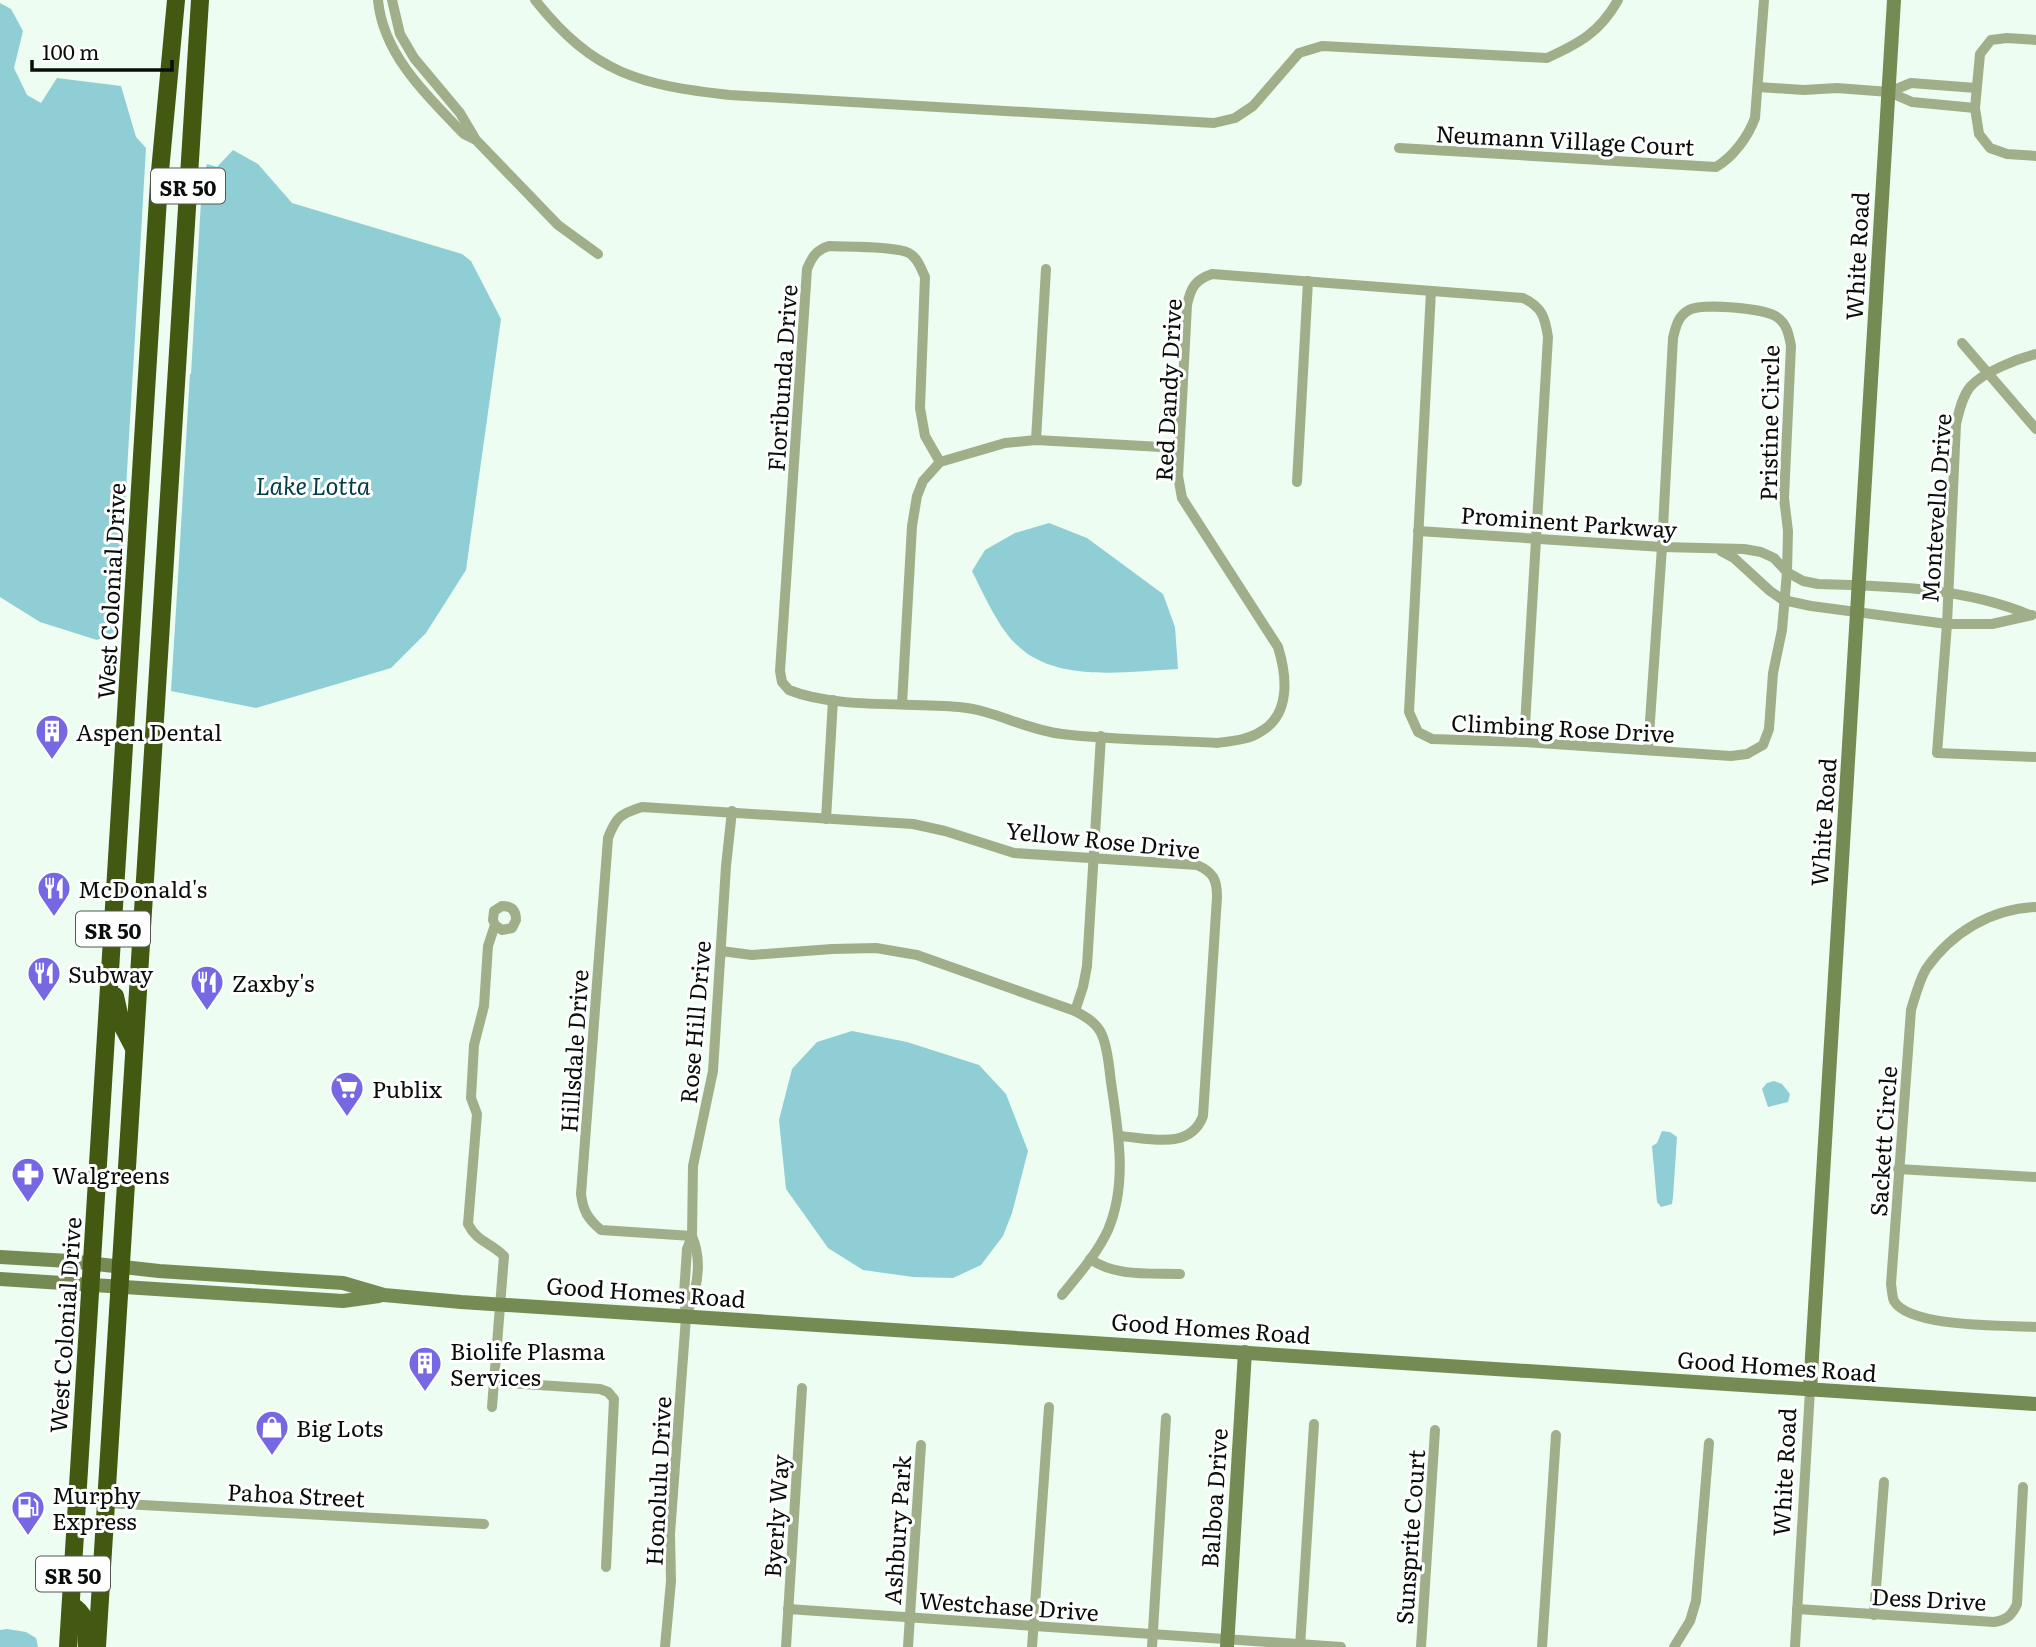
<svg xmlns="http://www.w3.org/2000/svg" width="2036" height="1647" font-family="Literata,serif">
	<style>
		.water { fill: #90ced5 }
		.pier { fill: #edfdf1 }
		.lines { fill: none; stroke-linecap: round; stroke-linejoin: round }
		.street { stroke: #a0af8a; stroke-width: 10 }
		.secondary { stroke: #768b53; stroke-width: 14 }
		.highway { stroke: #435912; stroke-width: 18 }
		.labels { text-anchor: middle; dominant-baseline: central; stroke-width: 6; stroke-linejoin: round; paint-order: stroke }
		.shield { fill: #fff; stroke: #535654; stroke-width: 2 }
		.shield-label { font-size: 21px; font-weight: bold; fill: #090e0a }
		.street-label { font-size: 23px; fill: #090e0a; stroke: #fff }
		.poi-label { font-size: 23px; fill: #090e0a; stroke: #fff; text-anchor: start }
		.water-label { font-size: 24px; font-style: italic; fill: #023e44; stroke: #fff }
	</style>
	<rect width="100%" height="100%" fill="#edfdf1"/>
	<g class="water">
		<polygon points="0,3 11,9 23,31 14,68 27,95 41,103 57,78 121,86 136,137 146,148 133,371 191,374 202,184 207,164 217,167 233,150 258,164 292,203 462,254 471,261 501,319 466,570 426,633 391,668 256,708 171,691 178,577 121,573 117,631 97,640 40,622 0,597"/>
		<path d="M1049,523L1087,538L1163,594L1175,627L1178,669C1128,671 1057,684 1017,645C999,629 983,593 972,571L985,550L1015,533Z"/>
		<polygon points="852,1031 907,1042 979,1065 1006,1094 1028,1151 1012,1213 1003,1236 981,1265 953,1278 913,1277 863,1270 828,1248 786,1189 779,1120 792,1069 817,1042"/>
		<polygon points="1774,1081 1782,1084 1790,1094 1788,1102 1768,1107 1762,1089 1767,1083"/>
		<polygon points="1662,1131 1670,1132 1677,1137 1673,1197 1672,1204 1661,1207 1657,1202 1652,1146 1657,1143"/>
		<polygon points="7,1629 26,1632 36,1638 38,1647 0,1647 0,1630"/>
	</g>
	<polygon class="pier" points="133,369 190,373 178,577 121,574"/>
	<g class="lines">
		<g class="street">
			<path d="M378,0C383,55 428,97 464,134L474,139"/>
			<polyline points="392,0 400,34 414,58 460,113 476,140 558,225 598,254"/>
			<path d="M535,0C594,74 640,85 730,95L1214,123L1235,118L1253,106L1299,53L1322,46L1547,58C1580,43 1600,32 1618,0"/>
			<polyline points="2036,40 2007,38 1991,40 1980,54 1975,108 1979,134 1990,148 2007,154 2036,156"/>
			<polyline points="1758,87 1804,90 1837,88 1889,92 1912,102 1975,108"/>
			<polyline points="1889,92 1911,83 1976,88"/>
			<path d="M1399,148L1716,167C1733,157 1748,137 1755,118L1764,0"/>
			<path d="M1431,291L1409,712L1418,732L1432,739L1524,742L1731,756L1747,754L1763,745L1769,729L1773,673L1782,630L1787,572L1788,531L1784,498L1791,346C1789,335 1787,324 1777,317C1765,308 1702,303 1689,310C1678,316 1676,326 1673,338L1662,547L1648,750"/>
			<polyline points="1962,343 2036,429"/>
			<path d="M2036,354C2017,359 1983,372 1970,387C1962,397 1959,412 1956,424L1947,624L1937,753L2036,757"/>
			<polyline points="1036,440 1046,269"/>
			<path d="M940,462L925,436L920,408L925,277C921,269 918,258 909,253C896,246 846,247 829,246C816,250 812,257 807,269L780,671L782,682L789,690C836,709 907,702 959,707C994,710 1026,730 1062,734C1112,740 1167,740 1217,743C1231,741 1248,740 1260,732C1291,715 1287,676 1278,647L1182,498L1178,476L1187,305C1191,287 1195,280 1212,274L1523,298C1542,307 1545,317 1548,337L1524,742"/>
			<polyline points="1297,482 1308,281"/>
			<path d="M1418,531L1662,547L1744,549L1761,552L1774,558L1787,572L1803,581L1818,584C1890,586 1963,587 2030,615"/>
			<polyline points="1721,551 1734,558 1770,591 1783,600 1811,606 1947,624 1992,624 2032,615"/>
			<polyline points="902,704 912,526 917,496 923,481 940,462 1005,443 1036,440 1179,448"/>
			<polyline points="826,819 833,700"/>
			<path d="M2036,907C1991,909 1952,932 1926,969C1919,981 1915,997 1911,1010L1891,1284C1892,1289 1892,1297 1894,1301C1910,1328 2005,1325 2036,1327"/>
			<path d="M721,951L752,955L832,949L876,948L917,955L1075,1011C1086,1017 1097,1023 1102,1035C1108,1049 1109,1067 1111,1082C1118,1131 1128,1183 1108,1230C1097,1254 1078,1275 1062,1295"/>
			<polyline points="1075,1011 1083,987 1087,966 1101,736"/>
			<polyline points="1898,1169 2036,1177"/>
			<path d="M692,1236L601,1230C588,1219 583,1211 581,1194L608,838C616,817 620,814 642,807L913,824L945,831L1014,853L1197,865C1213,872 1217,879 1217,897L1203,1116C1190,1151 1149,1138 1119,1136"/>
			<path d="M1090,1259C1116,1277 1150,1273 1180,1274"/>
			<path d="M686,1316C697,1291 703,1262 692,1236"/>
			<polyline points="494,1382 600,1389 608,1392 614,1399 606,1567"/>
			<path d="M492,1407L504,1256C490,1242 477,1242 468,1224L477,1114L471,1098L474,1045L484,1006L488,946L495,925L493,920L494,911L502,906C511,906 516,910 516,920L512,928L502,930L495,925"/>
			<polyline points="106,1503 484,1524"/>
			<polyline points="788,1609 1341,1647"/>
			<path d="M1797,1609L1994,1622C2007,1620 2012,1615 2017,1604L2023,1487"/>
			<polyline points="1874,1615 1884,1482"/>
			<polyline points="665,1647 671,1581 670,1534 686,1317 684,1294 687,1249 692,1236 693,1166 713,1071 726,866 732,811"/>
			<polyline points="786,1647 802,1388"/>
			<polyline points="908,1647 921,1445"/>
			<polyline points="1032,1647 1049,1407"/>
			<polyline points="1152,1647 1166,1418"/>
			<polyline points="1300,1647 1314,1424"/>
			<polyline points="1421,1647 1435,1430"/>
			<polyline points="1542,1647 1556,1435"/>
			<polyline points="1674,1647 1690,1621 1696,1601 1709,1443"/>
			<polyline points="1795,1647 1810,1390"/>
		</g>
		<g class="secondary">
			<polyline points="0,1257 69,1261 159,1271 343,1283 384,1295 461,1302 2036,1404"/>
			<polyline points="0,1279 343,1301 379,1296"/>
			<polyline points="1810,1390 1894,0"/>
			<polyline points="1227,1647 1245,1352"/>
		</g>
		<g class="highway">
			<polyline points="115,996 121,1023 134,1048"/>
			<path d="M71,1605C89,1615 85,1628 87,1647"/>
			<polyline points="68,1647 159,182 176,0"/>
			<polyline points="97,1647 200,0"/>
		</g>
	</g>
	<defs>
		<symbol id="building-pin" viewBox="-11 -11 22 30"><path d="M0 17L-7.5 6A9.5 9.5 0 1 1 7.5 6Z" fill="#7667e2" stroke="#fff"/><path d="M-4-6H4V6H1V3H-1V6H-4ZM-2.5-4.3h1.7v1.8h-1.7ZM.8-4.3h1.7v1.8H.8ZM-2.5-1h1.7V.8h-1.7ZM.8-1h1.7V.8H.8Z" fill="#fff"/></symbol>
		<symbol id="restaurant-pin" viewBox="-11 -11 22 30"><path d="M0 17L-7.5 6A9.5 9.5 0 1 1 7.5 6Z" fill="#7667e2" stroke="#fff"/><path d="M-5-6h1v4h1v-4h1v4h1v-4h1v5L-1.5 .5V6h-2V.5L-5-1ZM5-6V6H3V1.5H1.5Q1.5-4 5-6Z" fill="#fff"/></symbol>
		<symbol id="supermarket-pin" viewBox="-11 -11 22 30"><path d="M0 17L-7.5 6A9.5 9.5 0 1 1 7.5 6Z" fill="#7667e2" stroke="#fff"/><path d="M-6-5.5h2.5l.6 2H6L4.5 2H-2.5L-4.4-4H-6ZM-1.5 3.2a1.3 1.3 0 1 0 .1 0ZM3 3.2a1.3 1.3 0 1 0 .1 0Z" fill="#fff"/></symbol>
		<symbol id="pharmacy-pin" viewBox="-11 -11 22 30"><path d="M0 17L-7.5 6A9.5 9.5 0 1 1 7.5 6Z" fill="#7667e2" stroke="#fff"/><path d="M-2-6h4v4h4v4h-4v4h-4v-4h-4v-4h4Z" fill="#fff"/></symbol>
		<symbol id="shop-pin" viewBox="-11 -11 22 30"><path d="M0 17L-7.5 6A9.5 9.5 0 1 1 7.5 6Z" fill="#7667e2" stroke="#fff"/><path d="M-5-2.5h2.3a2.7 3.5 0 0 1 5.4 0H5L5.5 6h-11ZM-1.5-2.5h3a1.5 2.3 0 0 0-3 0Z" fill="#fff"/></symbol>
		<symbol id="fuel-pin" viewBox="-11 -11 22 30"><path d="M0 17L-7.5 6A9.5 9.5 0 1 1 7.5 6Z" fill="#7667e2" stroke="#fff"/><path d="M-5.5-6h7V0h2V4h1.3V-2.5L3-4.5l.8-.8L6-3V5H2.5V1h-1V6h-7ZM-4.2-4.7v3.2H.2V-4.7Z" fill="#fff"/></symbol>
	</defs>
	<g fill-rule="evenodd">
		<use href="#building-pin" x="33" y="712" width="38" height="52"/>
		<use href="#restaurant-pin" x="35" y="869" width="38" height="52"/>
		<use href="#restaurant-pin" x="25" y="954" width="38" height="52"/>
		<use href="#restaurant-pin" x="188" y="963" width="38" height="52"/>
		<use href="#supermarket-pin" x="328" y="1069" width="38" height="52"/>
		<use href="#pharmacy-pin" x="9" y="1155" width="38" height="52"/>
		<use href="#building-pin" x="406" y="1344" width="38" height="52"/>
		<use href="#shop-pin" x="253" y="1408" width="38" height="52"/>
		<use href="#fuel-pin" x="9" y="1488" width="38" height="52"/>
	</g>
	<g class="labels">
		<g class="shield">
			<rect x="151" y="168.5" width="74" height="35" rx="5"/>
			<rect x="76" y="911.5" width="74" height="35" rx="5"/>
			<rect x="36" y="1556.5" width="74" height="35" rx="5"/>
		</g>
		<g class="shield-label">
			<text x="188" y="186">SR 50</text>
			<text x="113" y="929">SR 50</text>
			<text x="73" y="1574">SR 50</text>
		</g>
		<g class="street-label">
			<text transform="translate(1565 139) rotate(3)">Neumann Village Court</text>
			<text transform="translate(1856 256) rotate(-87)">White Road</text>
			<text transform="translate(781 378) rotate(-86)">Floribunda Drive</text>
			<text transform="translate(1167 390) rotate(-87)">Red Dandy Drive</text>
			<text transform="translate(1768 423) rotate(-89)">Pristine Circle</text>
			<text transform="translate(1935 508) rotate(-86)">Montevello Drive</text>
			<text transform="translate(1569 521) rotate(4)">Prominent Parkway</text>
			<text transform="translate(110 591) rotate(-87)">West Colonial Drive</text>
			<text transform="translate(1563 727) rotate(3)">Climbing Rose Drive</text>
			<text transform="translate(1822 822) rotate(-86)">White Road</text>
			<text transform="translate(1103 839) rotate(6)">Yellow Rose Drive</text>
			<text transform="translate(694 1022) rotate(-85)">Rose Hill Drive</text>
			<text transform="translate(573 1051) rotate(-86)">Hillsdale Drive</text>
			<text transform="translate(1882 1141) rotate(-86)">Sackett Circle</text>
			<text transform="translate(646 1291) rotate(4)">Good Homes Road</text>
			<text transform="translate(64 1325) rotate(-86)">West Colonial Drive</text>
			<text transform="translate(1211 1327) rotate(4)">Good Homes Road</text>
			<text transform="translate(1777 1365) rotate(4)">Good Homes Road</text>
			<text transform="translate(1783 1472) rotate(-87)">White Road</text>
			<text transform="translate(657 1481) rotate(-87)">Honolulu Drive</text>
			<text transform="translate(296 1494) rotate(3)">Pahoa Street</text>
			<text transform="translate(1213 1498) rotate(-86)">Balboa Drive</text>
			<text transform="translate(775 1516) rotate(-86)">Byerly Way</text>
			<text transform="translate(896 1530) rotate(-86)">Ashbury Park</text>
			<text transform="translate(1409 1537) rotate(-86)">Sunsprite Court</text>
			<text transform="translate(1929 1598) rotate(3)">Dess Drive</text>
			<text transform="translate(1009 1605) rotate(4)">Westchase Drive</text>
		</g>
		<g class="poi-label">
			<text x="76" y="731">Aspen Dental</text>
			<text x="78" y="888">McDonald's</text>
			<text x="68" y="973">Subway</text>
			<text x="232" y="982">Zaxby's</text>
			<text x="372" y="1088">Publix</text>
			<text x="52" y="1174">Walgreens</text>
			<text x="450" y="1350">Biolife Plasma<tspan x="450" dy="26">Services</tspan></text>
			<text x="296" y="1427">Big Lots</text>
			<text x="52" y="1494">Murphy<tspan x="52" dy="26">Express</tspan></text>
		</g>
		<g class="water-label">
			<text x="313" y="484">Lake Lotta</text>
		</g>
	</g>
	<path d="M32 60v10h140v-10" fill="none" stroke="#090e0a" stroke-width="3.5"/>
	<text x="42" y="60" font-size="21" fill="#090e0a" stroke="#ffffff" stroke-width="5" paint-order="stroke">100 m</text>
</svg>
